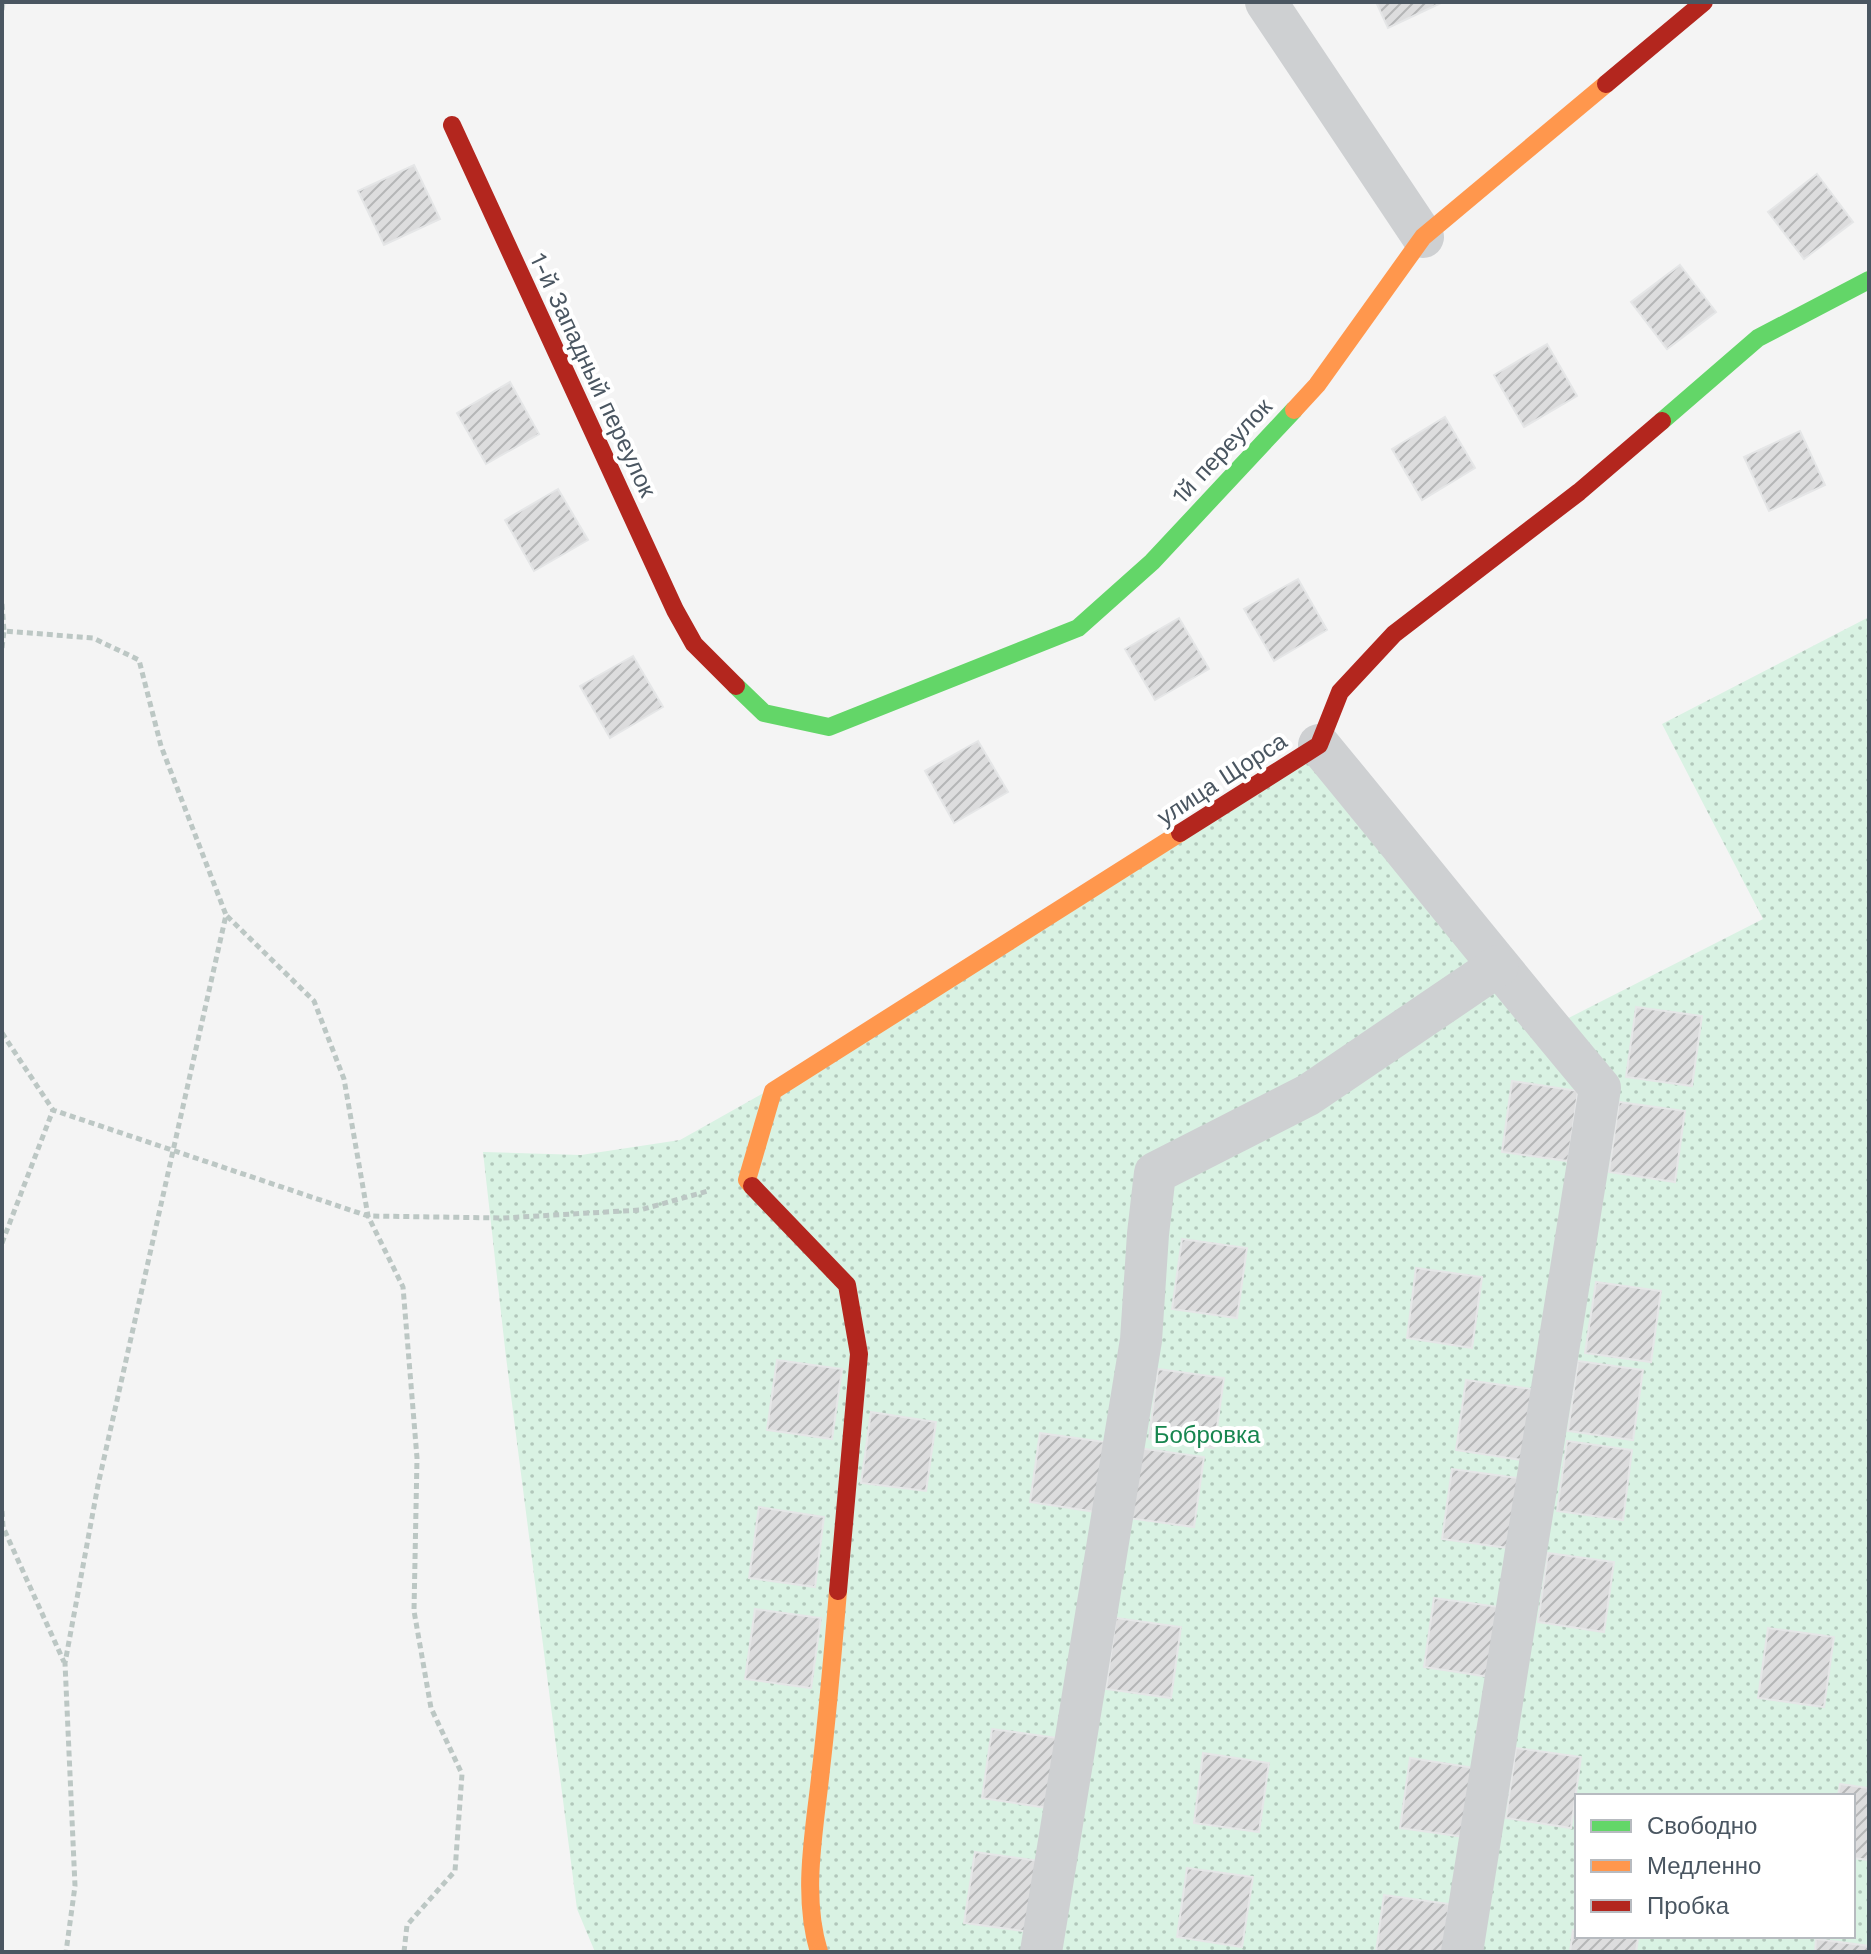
<svg xmlns="http://www.w3.org/2000/svg" width="1871" height="1954" font-family="'Work Sans',sans-serif">
	<style>
		.grass { fill: url(#grass-dots); fill-rule: evenodd }
		.building { fill: url(#building-hatch); stroke: #e5e6e7; stroke-width: 2 }
		.lines { fill: none; stroke-linecap: round; stroke-linejoin: round }
		.path { stroke: #bcc7c4; stroke-width: 5; stroke-dasharray: 6 4; stroke-linecap: butt }
		.street { stroke: #ced0d2; stroke-width: 42 }
		.fast { stroke: #63d668; stroke-width: 18 }
		.slow { stroke: #ff974d; stroke-width: 18 }
		.jam { stroke: #b3261e; stroke-width: 18 }
		.labels { text-anchor: middle; dominant-baseline: central; stroke-width: 8; stroke-linejoin: round; paint-order: stroke }
		.street-label { font-size: 24px; fill: #4a5661; stroke: #fff }
		.park-label { font-size: 24px; fill: #17864f; stroke: #fff }
	</style>
	<defs>
		<pattern id="grass-dots" width="8" height="8" patternUnits="userSpaceOnUse" patternTransform="scale(2)"><rect width="8" height="8" fill="#d9f2e3"/><path d="M2 2h.1M6 6h.1" fill="none" stroke="#b2c7bb" stroke-width="1.8" stroke-linecap="round"/></pattern>
		<pattern id="building-hatch" width="6" height="6" patternUnits="userSpaceOnUse" patternTransform="scale(2)"><rect width="6" height="6" fill="#ddddde"/><path d="M-1 1l2-2M0 6l6-6M5 7l2-2" fill="none" stroke="#b5b6b7"/></pattern>
	</defs>
	<rect width="100%" height="100%" fill="#f4f4f4"/>
	<path class="grass" d="M1869,617V1952H595L577,1909L506,1357L483,1152L581,1155L680,1140L939,994L1325,746L1543,1031L1763,919L1662,724ZM1577,1796H1853V1936H1577Z"/>
	<g class="building">
		<polygon points="1376,2 1443,2 1388,28"/>
		<polygon points="414,165 440,219 384,245 358,191"/>
		<polygon points="1817,174 1853,222 1804,259 1768,212"/>
		<polygon points="1680,265 1716,312 1667,349 1631,302"/>
		<polygon points="1547,344 1577,396 1524,427 1494,375"/>
		<polygon points="510,382 539,434 486,464 457,413"/>
		<polygon points="1445,417 1475,468 1422,500 1392,449"/>
		<polygon points="1800,431 1825,485 1769,511 1744,457"/>
		<polygon points="558,489 588,540 534,571 505,520"/>
		<polygon points="1298,579 1327,630 1274,661 1244,609"/>
		<polygon points="1179,618 1209,669 1155,700 1125,649"/>
		<polygon points="633,656 663,707 610,738 580,686"/>
		<polygon points="978,741 1008,792 954,823 925,771"/>
		<polygon points="1636,1007 1702,1016 1692,1086 1626,1077"/>
		<polygon points="1512,1081 1578,1091 1568,1161 1502,1152"/>
		<polygon points="1619,1102 1685,1111 1675,1182 1609,1172"/>
		<polygon points="1182,1239 1247,1248 1237,1318 1172,1309"/>
		<polygon points="1416,1268 1482,1277 1472,1348 1407,1338"/>
		<polygon points="1596,1282 1661,1291 1651,1362 1585,1353"/>
		<polygon points="777,1360 842,1369 832,1439 767,1430"/>
		<polygon points="1578,1361 1643,1370 1633,1440 1568,1431"/>
		<polygon points="1158,1369 1224,1378 1214,1448 1149,1439"/>
		<polygon points="1466,1380 1532,1389 1522,1460 1456,1450"/>
		<polygon points="871,1412 936,1422 926,1491 861,1483"/>
		<polygon points="1040,1433 1105,1442 1096,1512 1030,1502"/>
		<polygon points="1567,1441 1632,1450 1623,1520 1557,1511"/>
		<polygon points="1138,1448 1204,1457 1194,1527 1128,1518"/>
		<polygon points="1452,1469 1518,1478 1508,1548 1442,1539"/>
		<polygon points="759,1507 824,1517 815,1587 749,1578"/>
		<polygon points="1548,1553 1614,1562 1604,1632 1538,1622"/>
		<polygon points="1434,1598 1499,1607 1490,1677 1424,1667"/>
		<polygon points="755,1609 821,1618 811,1688 745,1679"/>
		<polygon points="1116,1618 1181,1627 1171,1698 1106,1689"/>
		<polygon points="1768,1628 1834,1637 1824,1707 1758,1698"/>
		<polygon points="992,1729 1058,1738 1048,1808 982,1798"/>
		<polygon points="1516,1748 1581,1757 1571,1828 1506,1818"/>
		<polygon points="1203,1753 1269,1763 1259,1832 1194,1823"/>
		<polygon points="1410,1758 1475,1768 1465,1837 1400,1828"/>
		<polygon points="1840,1784 1869,1788 1869,1860 1853,1858 1853,1796 1838,1796"/>
		<polygon points="975,1852 1040,1861 1030,1932 964,1923"/>
		<polygon points="1187,1868 1253,1877 1242,1947 1177,1937"/>
		<polygon points="1384,1895 1449,1904 1443,1952 1376,1952"/>
		<polygon points="1573,1930 1577,1930 1577,1936 1618,1936 1638,1939 1636,1952 1570,1952"/>
		<polygon points="1816,1939 1869,1946 1869,1952 1815,1952"/>
	</g>
	<g class="lines">
		<g class="path">
			<polyline points="2,10 3,2"/>
			<polyline points="2,604 4,631 93,638 139,660 161,746 226,915 98,1485 65,1663 75,1886 66,1952"/>
			<polyline points="2,648 4,631"/>
			<polyline points="227,916 314,1001 344,1079 368,1216 403,1287 417,1458 414,1611 431,1708 462,1774 455,1871 407,1925 404,1952"/>
			<polyline points="2,1033 53,1110 368,1216 503,1218 640,1210 708,1191"/>
			<polyline points="2,1243 53,1110"/>
			<polyline points="2,1511 3,1527 64,1662"/>
		</g>
		<g class="street">
			<polyline points="1266,2 1423,237"/>
			<path d="M1319,745C1413,859 1505,975 1600,1088L1462,1952"/>
			<polyline points="1041,1952 1141,1340 1148,1234 1155,1173 1308,1095 1498,966"/>
		</g>
		<g class="fast">
			<polyline points="1662,421 1758,338 1869,280"/>
			<polyline points="736,686 764,713 829,727 1078,628 1152,562 1294,410"/>
		</g>
		<g class="slow">
			<polyline points="1294,410 1317,385 1423,237 1606,84"/>
			<polyline points="752,1186 747,1180 773,1091 1180,833"/>
			<path d="M819,1952C801,1893 815,1829 821,1769C828,1710 833,1651 838,1591"/>
		</g>
		<g class="jam">
			<polyline points="1606,84 1704,2"/>
			<polyline points="452,125 675,610 694,644 736,686"/>
			<polyline points="1180,833 1319,745 1340,692 1394,634 1579,492 1662,421"/>
			<polyline points="752,1186 847,1285 859,1354 838,1591"/>
		</g>
	</g>
	<g class="labels">
		<g class="street-label">
			<text transform="translate(593 375) rotate(65)">1-й Западный переулок</text>
			<text transform="translate(1222 451) rotate(-47)">1й переулок</text>
			<text transform="translate(1222 779) rotate(-33)">улица Щорса</text>
		</g>
		<g class="park-label">
			<text x="1207" y="1435">Бобровка</text>
		</g>
	</g>
	<rect width="1871" height="1954" fill="none" stroke="#4a5661" stroke-width="8"/>
	<rect x="1575" y="1794" width="280" height="144" fill="#ffffff" stroke="#b7bbc0" stroke-width="2"/>
	<rect x="1591" y="1820" width="40" height="12" fill="#63d668" stroke="#b7bbc0" stroke-width="2"/>
	<text x="1647" y="1834" font-size="24" fill="#4a5661">Свободно</text>
	<rect x="1591" y="1860" width="40" height="12" fill="#ff974d" stroke="#b7bbc0" stroke-width="2"/>
	<text x="1647" y="1874" font-size="24" fill="#4a5661">Медленно</text>
	<rect x="1591" y="1900" width="40" height="12" fill="#b3261e" stroke="#b7bbc0" stroke-width="2"/>
	<text x="1647" y="1914" font-size="24" fill="#4a5661">Пробка</text>
</svg>
